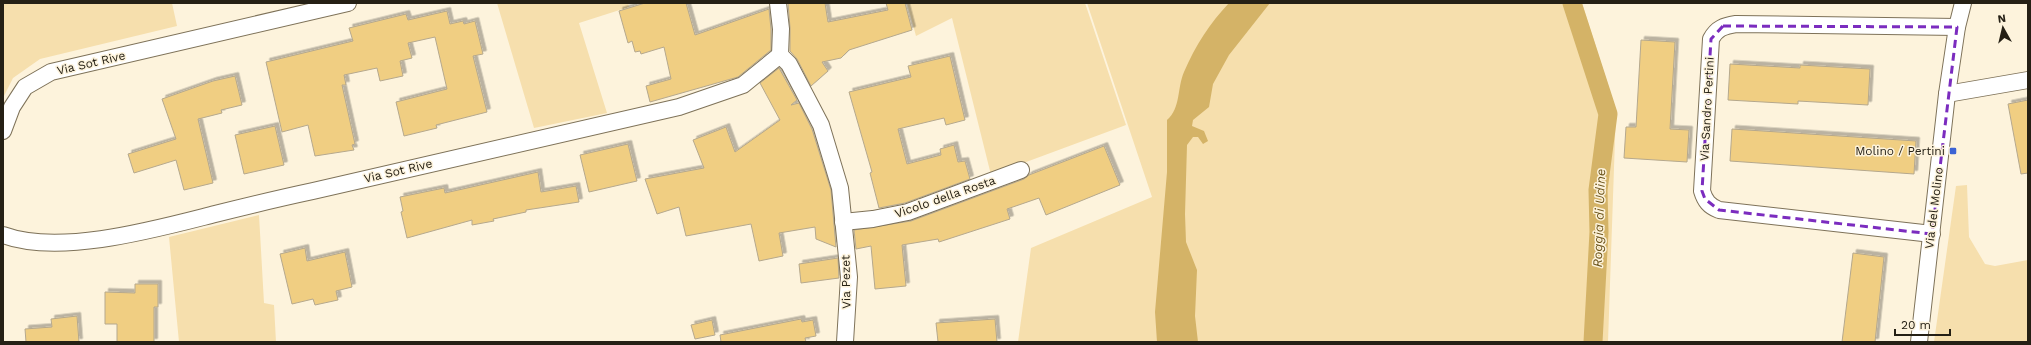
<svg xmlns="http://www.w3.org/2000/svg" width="2031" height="345" font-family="'Work Sans',sans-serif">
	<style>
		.green { fill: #f6dfad }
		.water { fill: #d4b367 }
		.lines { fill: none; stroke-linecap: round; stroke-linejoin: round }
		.canal { stroke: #d4b367; stroke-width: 19 }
		.building { fill: #f0ce82; stroke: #b5a88d; filter: url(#shadow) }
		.street-casing { stroke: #7e7259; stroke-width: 18 }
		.street { stroke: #fff; stroke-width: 16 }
		.marked { fill: none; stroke: #7b2cbf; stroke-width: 3; stroke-dasharray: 8 5; stroke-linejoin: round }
		.poi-dot { fill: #3c63d4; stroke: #fdf3dc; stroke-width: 1.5 }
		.labels { text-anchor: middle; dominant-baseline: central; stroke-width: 3; stroke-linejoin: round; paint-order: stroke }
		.street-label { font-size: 12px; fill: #252015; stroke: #fdf3dc }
		.poi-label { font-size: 12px; fill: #252015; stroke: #fdf3dc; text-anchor: end }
		.water-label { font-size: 13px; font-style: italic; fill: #6b541b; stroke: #fdf3dc }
	</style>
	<defs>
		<filter id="shadow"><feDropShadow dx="3.5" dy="-3.5" stdDeviation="0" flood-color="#0004"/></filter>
	</defs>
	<rect width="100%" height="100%" fill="#fdf3dc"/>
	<g class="green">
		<polygon points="3,3 172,3 177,26 40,59 13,78 3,98"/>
		<polygon points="497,3 628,3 629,7 579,23 607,113 534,128"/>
		<polygon points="907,3 1085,3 1126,125 991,175 952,18 916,36"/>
		<polygon points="1087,3 1582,3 1616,110 1608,342 1018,342 1031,248 1152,197"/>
		<polygon points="1967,185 1969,237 1985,264 1995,266 2028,260 2028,342 1934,342 1956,186"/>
		<polygon points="259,215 264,303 274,305 276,342 179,342 169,237"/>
	</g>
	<path class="water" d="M1229,3H1270L1229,55L1213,84L1209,107L1193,120L1192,126L1204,131L1208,141L1203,144L1198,137H1193L1187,145L1185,214L1186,242L1197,270L1195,316L1198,342H1157L1155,312L1167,172V120C1181,108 1177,88 1184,72C1195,46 1210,23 1229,3Z"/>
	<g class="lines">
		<polyline class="canal" points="1572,3 1608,114 1598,190 1599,232 1593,342"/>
	</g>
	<g class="building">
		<polygon points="645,3 686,3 695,35 769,9 771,29 771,50 738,77 650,102 646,86 671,79 664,47 641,54 640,51 635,52 632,41 628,43 619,11"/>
		<polygon points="788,3 825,3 828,22 888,10 886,3 905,3 912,30 849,50 841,58 822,62 828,71 811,86 797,59 790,51 790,28"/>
		<polygon points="447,11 450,24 463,21 464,24 475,21 483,54 473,56 487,112 436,125 437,128 404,136 396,102 447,89 435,37 408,43 412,58 400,61 403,76 380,81 377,68 344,75 346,85 342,85 355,144 352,145 354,150 315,156 308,125 282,132 266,62 353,41 349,28 406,14 408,20"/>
		<polygon points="1641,40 1675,42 1670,129 1689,130 1687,162 1624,158 1626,127 1636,127"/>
		<polygon points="950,56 965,120 946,125 944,118 898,129 907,164 941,155 940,149 954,145 958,162 965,161 970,179 905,203 879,208 870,173 872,172 849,92 911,77 908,66"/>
		<polygon points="1730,64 1800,68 1800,65 1870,69 1868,105 1798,101 1798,104 1728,100"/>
		<polygon points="779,68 797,100 791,105 799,103 812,129 831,190 836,247 816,239 815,227 779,233 783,256 759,261 751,224 686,236 679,207 657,214 645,179 704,168 693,140 726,127 735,152 780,120 760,83"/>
		<polygon points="235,76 242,105 221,110 222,113 198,119 213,183 184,190 176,160 134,173 128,154 176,139 162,99 213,81"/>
		<polygon points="2028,100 2028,173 2021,174 2008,104"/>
		<polygon points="275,126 284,165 244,174 235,135"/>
		<polygon points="1732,129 1916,141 1914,174 1730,161"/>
		<polygon points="628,144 637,181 589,192 580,155"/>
		<polygon points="1104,146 1120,185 1046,215 1039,198 1007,209 1010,219 939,242 938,239 902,245 906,286 875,289 871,246 856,249 854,230 911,221 1024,179 1029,175"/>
		<polygon points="538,172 541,192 576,186 579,202 526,210 526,212 493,219 494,221 472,225 472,220 407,238 401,212 403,211 400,197 444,188 445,193"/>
		<polygon points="305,248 307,261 345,252 352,287 336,291 338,300 315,305 313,299 292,304 280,254"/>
		<polygon points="1853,253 1884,257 1875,342 1842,342"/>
		<polygon points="838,258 839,278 801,283 799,264"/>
		<polygon points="135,284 158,284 158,307 154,307 154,342 117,342 117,324 105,324 105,292 135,293"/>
		<polygon points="77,316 79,342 26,342 25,329 52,327 51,319"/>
		<polygon points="801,319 802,322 813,320 816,336 805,338 806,342 721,342 720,335"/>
		<polygon points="995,319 997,342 938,342 936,323"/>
		<polygon points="712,320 715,335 695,339 691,325"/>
	</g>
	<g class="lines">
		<defs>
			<g id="street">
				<polyline points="778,3 781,29 780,55 789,64 821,125 840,188 849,277 845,342"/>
				<polyline points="1947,94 2028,80"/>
				<polyline points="3,131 12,107 25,87 51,72 348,3"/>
				<polyline points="843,222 873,219 908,212 1021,170"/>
				<path d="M1932,234L1719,210C1709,206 1705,201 1702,191L1711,39C1717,28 1724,26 1736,24L1957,27"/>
				<path d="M3,235C60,256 156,229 215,214C247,206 280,198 313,191C435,163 557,135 679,107L743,85L780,55"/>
				<polyline points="1919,342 1947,94 1957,27 1963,3"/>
			</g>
		</defs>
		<use href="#street" class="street-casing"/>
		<use href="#street" class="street"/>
	</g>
	<path class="marked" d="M1723,26L1957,27L1932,234L1719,210L1705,199L1702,191L1711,39Z"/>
	<rect class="poi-dot" x="1949" y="147" width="8" height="8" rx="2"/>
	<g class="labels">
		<g class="street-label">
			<text transform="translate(91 63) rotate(-13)">Via Sot Rive</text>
			<text transform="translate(1707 109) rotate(-87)">Via Sandro Pertini</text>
			<text transform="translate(398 171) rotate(-13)">Via Sot Rive</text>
			<text transform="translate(945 197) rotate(-19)">Vicolo della Rosta</text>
			<text transform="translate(1934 208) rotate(-83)">Via del Molino</text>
			<text transform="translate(846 282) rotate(-91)">Via Pezet</text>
		</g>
		<g class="poi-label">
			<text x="1945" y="151">Molino / Pertini</text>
		</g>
		<g class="water-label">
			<text transform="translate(1599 218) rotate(-88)">Roggia di Udine</text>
		</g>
	</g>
	<rect width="2031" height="345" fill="none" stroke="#252015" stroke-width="8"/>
	<g transform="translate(2003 28) rotate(352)" stroke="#fdf3dc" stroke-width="3" paint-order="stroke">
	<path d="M0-3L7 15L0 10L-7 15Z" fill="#252015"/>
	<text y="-6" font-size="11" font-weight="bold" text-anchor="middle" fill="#252015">N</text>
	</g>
	<path d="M1895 329v6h55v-6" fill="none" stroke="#252015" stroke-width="2"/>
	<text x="1901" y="329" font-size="12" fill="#252015" stroke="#fdf3dc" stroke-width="3" paint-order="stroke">20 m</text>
</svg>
